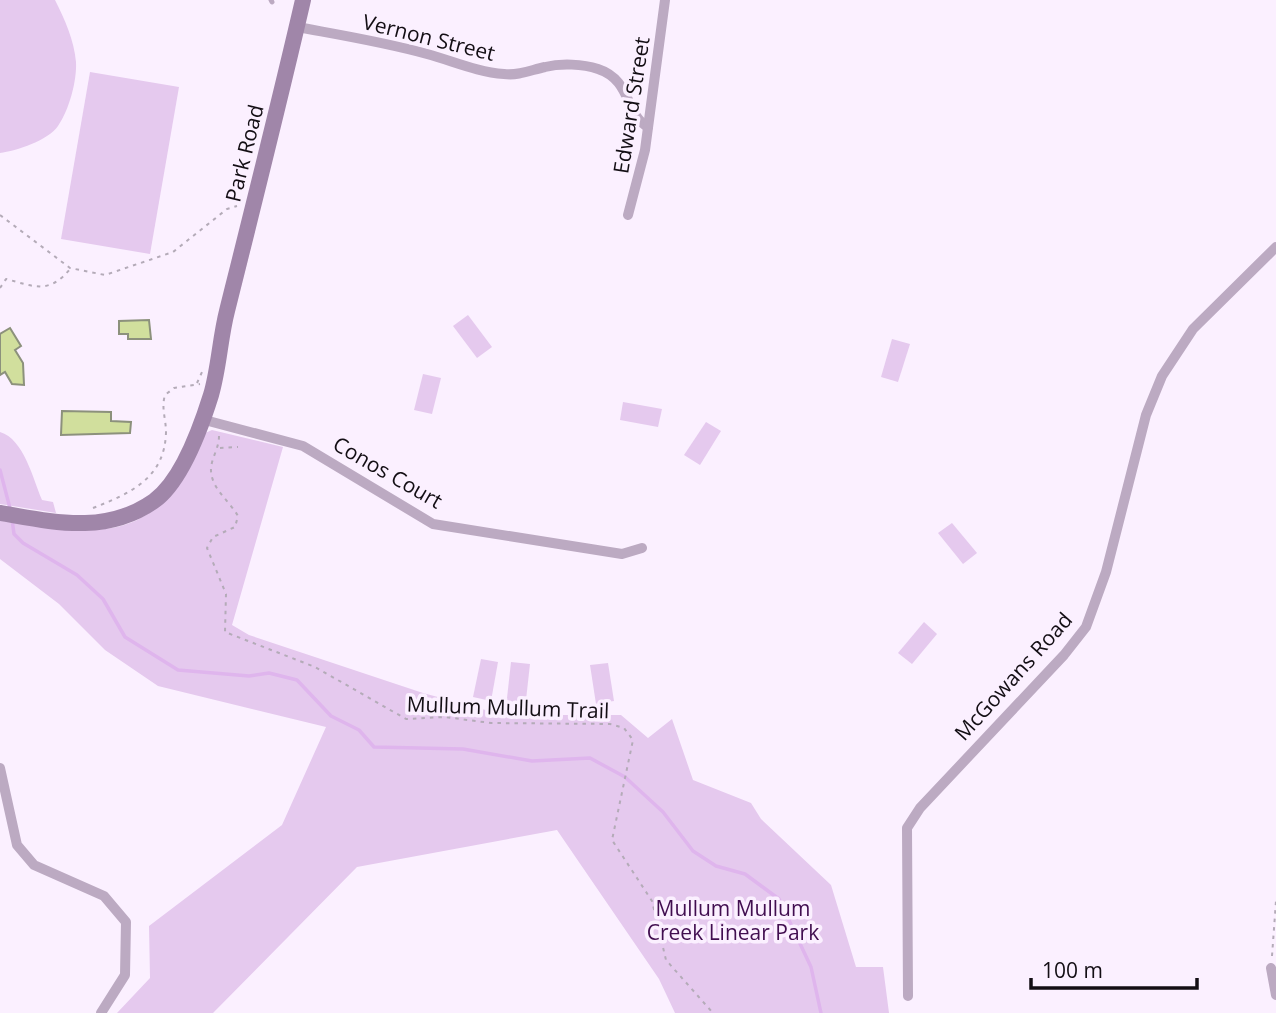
<svg xmlns="http://www.w3.org/2000/svg" width="1276" height="1013" font-family="'Open Sans',sans-serif">
	<style>
		.green { fill: #e5c9ee }
		.lines { fill: none; stroke-linecap: round; stroke-linejoin: round }
		.stream { stroke: #dfb5ed; stroke-width: 3.5 }
		.building { fill: #d1df9d; stroke: #8c917c; stroke-width: 2 }
		.path { stroke: #b4abb8; stroke-width: 2; stroke-dasharray: 3.5 5; stroke-linecap: butt }
		.lane { stroke: #bcaac2; stroke-width: 5 }
		.street { stroke: #bcaac2; stroke-width: 10 }
		.secondary { stroke: #a086a9; stroke-width: 16 }
		.labels { text-anchor: middle; dominant-baseline: central; stroke-width: 7; stroke-linejoin: round; paint-order: stroke }
		.street-label { font-size: 21px; fill: #130e14; stroke: #fbf0ff }
		.park-label { font-size: 21px; fill: #410e50; stroke: #fbf0ff }
	</style>
	<rect width="100%" height="100%" fill="#fbf0ff"/>
	<g class="green">
		<path d="M0,0H55C65,20 74,40 76,62C77,81 69,110 58,126C49,140 16,151 0,153Z"/>
		<polygon points="90,72 179,87 150,254 61,239"/>
		<polygon points="468,315 492,347 477,358 453,326"/>
		<polygon points="892,339 910,344 898,382 881,377"/>
		<polygon points="423,374 441,378 432,414 414,410"/>
		<polygon points="623,402 662,409 658,427 620,420"/>
		<polygon points="706,422 721,431 700,465 684,455"/>
		<path d="M212,430L283,447L232,625L249,635L423,693L504,715H621L648,738L672,719L693,780L751,803L761,819L831,885L856,967H883L889,1013H675L659,979L557,830L357,867L213,1013H117L150,978L149,926L282,825L326,727L158,686L105,650L59,604L0,559V520C105,538 159,544 205,433Z"/>
		<path d="M0,432C24,439 33,479 42,500L53,502L56,513L0,504Z"/>
		<polygon points="952,523 977,553 963,564 938,533"/>
		<polygon points="924,622 937,634 912,664 898,653"/>
		<polygon points="481,659 498,662 491,701 473,697"/>
		<polygon points="511,662 530,664 525,709 506,707"/>
		<polygon points="608,663 614,701 596,704 590,665"/>
	</g>
	<g class="lines">
		<g class="stream">
			<polyline points="0,470 11,512"/>
			<polyline points="12,519 14,534 23,543 77,575 103,599 125,637 178,670 249,676 269,673 297,680 331,716 359,730 374,747 463,749 532,761 590,758 625,777 663,812 693,851 716,866 745,874 779,899 811,967 821,1013"/>
		</g>
	</g>
	<g class="building">
		<polygon points="149,320 151,339 128,339 128,334 119,334 119,321"/>
		<polygon points="10,328 21,346 15,350 23,363 24,385 12,384 5,372 0,375 0,334"/>
		<polygon points="62,411 111,412 111,421 131,422 130,433 61,435"/>
	</g>
	<g class="lines">
		<g class="path">
			<polyline points="0,215 70,268 105,275 173,252 227,209 237,206"/>
			<path d="M0,288L6,279C33,286 49,295 70,269"/>
			<polyline points="197,383 202,372"/>
			<path d="M219,436C219,448 212,457 211,468C210,488 229,500 238,516L235,527L213,537L207,548L226,594L225,632L315,667L406,719L445,717L491,723L610,724L624,728L633,740L612,840L652,901L666,960L713,1013"/>
			<polyline points="220,448 238,447"/>
			<path d="M93,508C131,493 165,478 166,432C166,419 161,408 165,395L174,388L200,384"/>
			<polyline points="1272,956 1276,901"/>
		</g>
		<polyline class="lane" points="271,0 272,2"/>
		<g class="street">
			<path d="M297,27C340,35 384,42 427,54C453,61 477,72 504,74C519,76 531,70 545,67C561,63 583,64 598,69C632,80 625,115 648,127"/>
			<polyline points="628,215 645,150 665,0"/>
			<polyline points="201,419 303,446 433,524 622,554 642,548"/>
			<polyline points="0,768 17,845 34,865 104,896 126,922 125,975 101,1013"/>
			<polyline points="1271,968 1276,995"/>
			<polyline points="908,996 907,828 920,808 1064,655 1086,627 1106,572 1146,415 1162,376 1193,329 1276,247"/>
		</g>
		<path class="secondary" d="M0,513C53,522 106,535 154,501C182,481 201,427 211,395C219,368 220,338 227,311C253,207 279,104 303,0"/>
	</g>
	<g class="labels">
		<g class="street-label">
			<text transform="translate(429 37) rotate(14)">Vernon Street</text>
			<text transform="translate(631 105) rotate(-81)">Edward Street</text>
			<text transform="translate(244 153) rotate(-76)">Park Road</text>
			<text transform="translate(388 472) rotate(30)">Conos Court</text>
			<text transform="translate(1013 676) rotate(-48)">McGowans Road</text>
			<text transform="translate(508 707) rotate(2)">Mullum Mullum Trail</text>
		</g>
		<g class="park-label">
			<text x="733" y="908">Mullum Mullum<tspan x="733" dy="24">Creek Linear Park</tspan></text>
		</g>
	</g>
	<path d="M1031 978v10h166v-10" fill="none" stroke="#130e14" stroke-width="3.5"/>
	<text x="1042" y="978" font-size="21" fill="#130e14" stroke="#fbf0ff" stroke-width="5" paint-order="stroke">100 m</text>
</svg>
